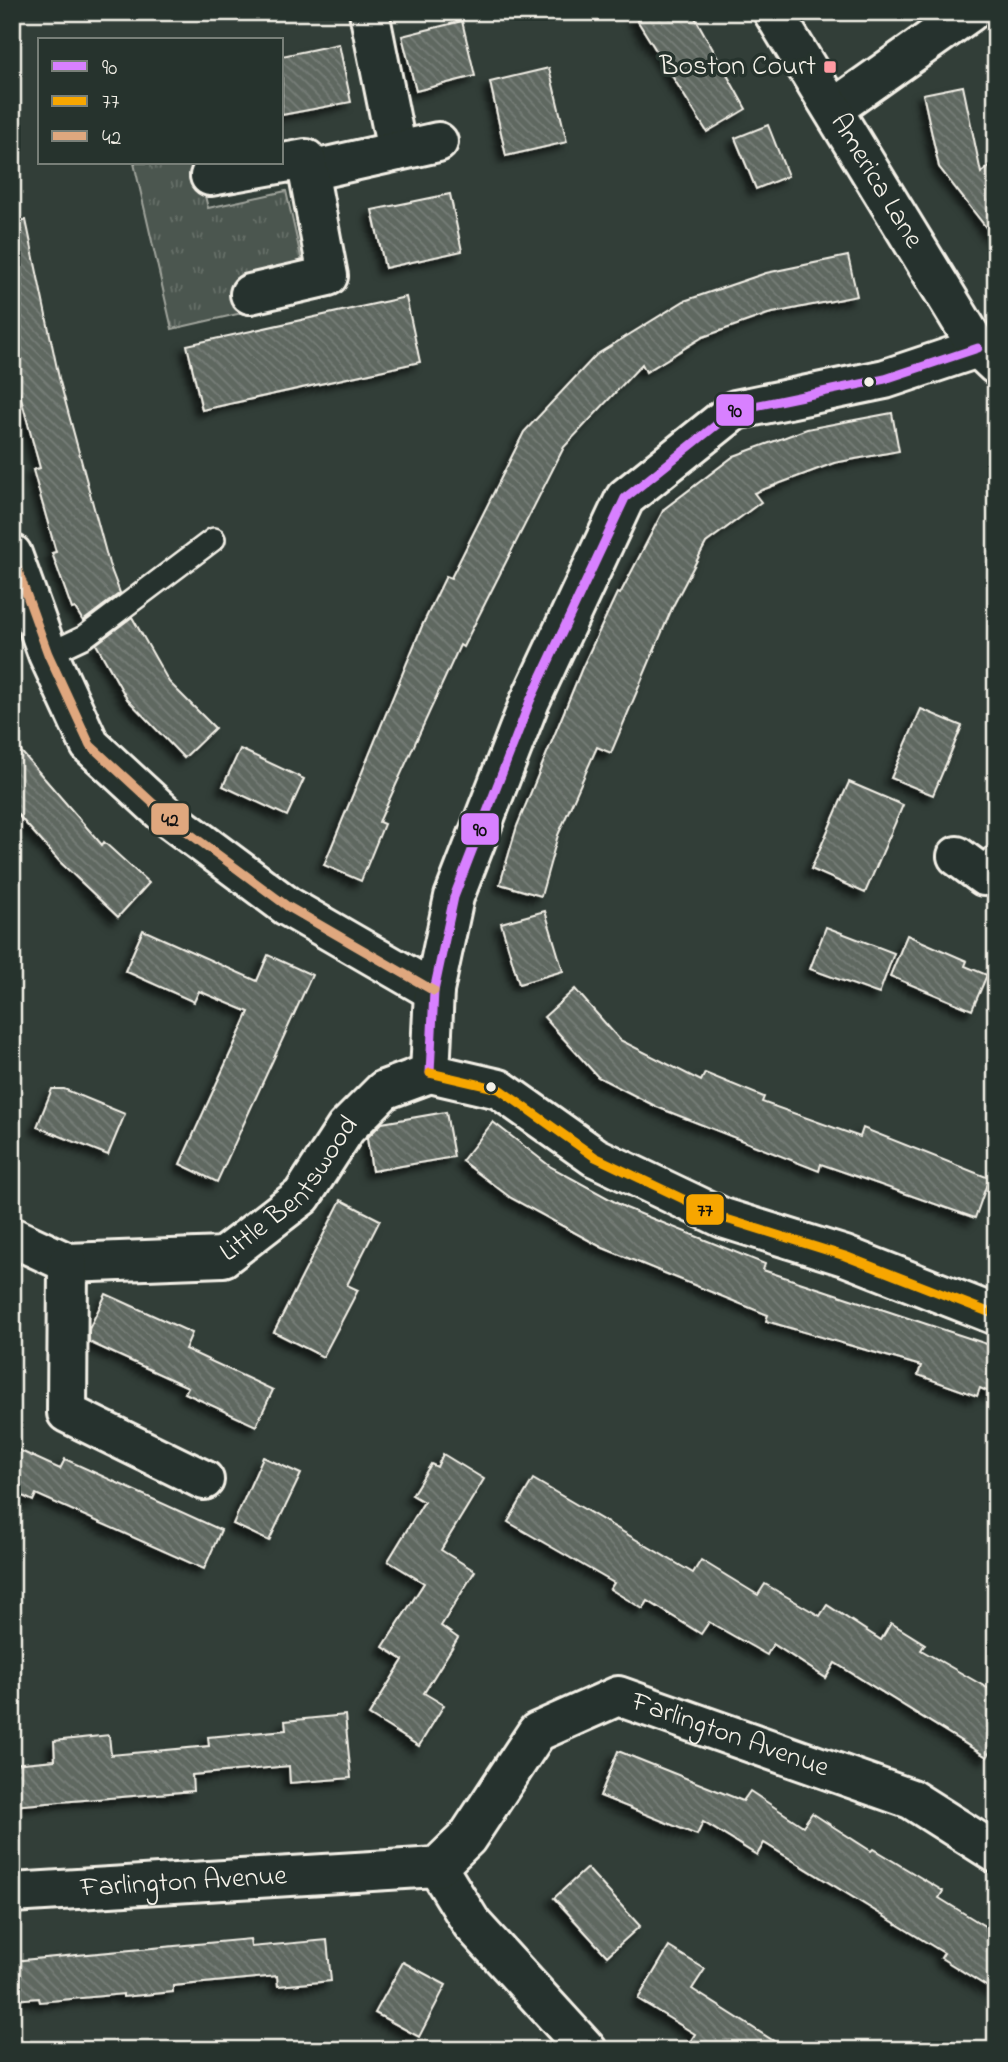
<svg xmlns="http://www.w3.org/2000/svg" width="1008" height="2062" font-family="'Indie Flower',sans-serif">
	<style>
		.park { fill: url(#park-tufts); stroke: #a0a49c; stroke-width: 2 }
		.building { fill: url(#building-back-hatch); stroke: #f4f1e8; stroke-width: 2; filter: url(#shadow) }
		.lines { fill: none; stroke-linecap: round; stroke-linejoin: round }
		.lane-casing { stroke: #f4f1e8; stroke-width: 26 }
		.street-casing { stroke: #f4f1e8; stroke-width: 44 }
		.secondary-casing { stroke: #f4f1e8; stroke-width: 44 }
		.lane { stroke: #26332d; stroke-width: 21 }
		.street { stroke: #26332d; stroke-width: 38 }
		.secondary { stroke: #26332d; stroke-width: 38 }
		.bus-1-casing { stroke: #26332d; stroke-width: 14 }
		.bus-2-casing { stroke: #26332d; stroke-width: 14 }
		.bus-3-casing { stroke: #26332d; stroke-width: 14 }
		.bus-1 { stroke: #d880ff; stroke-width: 9 }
		.bus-2 { stroke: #f7a600; stroke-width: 9 }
		.bus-3 { stroke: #dfa77e; stroke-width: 9 }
		.poi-dot { fill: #ff9aa2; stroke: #26332d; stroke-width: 2.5 }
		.bus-dot { fill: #f4f1e8; stroke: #26332d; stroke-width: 2.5 }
		.labels { text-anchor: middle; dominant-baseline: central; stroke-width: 7; stroke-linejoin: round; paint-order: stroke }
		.poi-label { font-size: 28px; fill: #f4f1e8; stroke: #26332d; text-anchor: end }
		.street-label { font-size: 28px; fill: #f4f1e8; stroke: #26332d }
		.line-badge { stroke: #26332d; stroke-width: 2.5 }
		.pale-badge-label { font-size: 19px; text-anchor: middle; font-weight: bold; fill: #111 }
	</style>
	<defs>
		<pattern id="park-tufts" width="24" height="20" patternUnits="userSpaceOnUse" patternTransform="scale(1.75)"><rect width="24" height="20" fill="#4c564f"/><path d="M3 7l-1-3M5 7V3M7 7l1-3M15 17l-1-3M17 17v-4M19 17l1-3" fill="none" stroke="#666f68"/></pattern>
		<pattern id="building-back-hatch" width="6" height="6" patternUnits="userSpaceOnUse" patternTransform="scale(1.75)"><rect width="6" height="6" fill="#5f6861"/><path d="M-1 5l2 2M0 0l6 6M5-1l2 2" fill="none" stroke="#777e78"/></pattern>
		<filter id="shadow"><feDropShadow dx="-6" dy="6" stdDeviation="3.5" flood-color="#0009"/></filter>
	</defs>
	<rect width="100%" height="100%" fill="#323e38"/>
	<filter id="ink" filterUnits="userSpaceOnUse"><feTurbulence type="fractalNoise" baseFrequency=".0143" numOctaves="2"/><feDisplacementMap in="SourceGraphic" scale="14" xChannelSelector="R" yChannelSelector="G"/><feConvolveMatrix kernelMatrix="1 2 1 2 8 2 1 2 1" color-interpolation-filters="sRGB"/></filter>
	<g filter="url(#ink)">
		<polygon class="park" points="134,163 197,163 208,208 286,191 303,266 235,281 242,313 172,329"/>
		<g class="building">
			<polygon points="632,12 692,12 746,109 707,132"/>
			<polygon points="462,21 475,76 416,91 402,36"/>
			<polygon points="339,44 351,102 282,115 282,56"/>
			<polygon points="549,68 567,142 506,156 490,82"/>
			<polygon points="963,86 981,173 996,162 996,240 939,167 923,94"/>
			<polygon points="768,125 788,176 756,189 735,138"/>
			<polygon points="450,194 462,251 385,268 372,210"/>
			<polygon points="26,220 59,378 109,564 120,593 83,621 75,608 72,609 52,553 56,552 33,470 40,468 12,365 12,221"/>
			<polygon points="848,256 857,296 768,314 703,337 646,372 642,364 564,447 463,647 460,645 379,822 384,824 361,881 324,865 422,626 446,576 451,578 524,432 596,355 684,301 766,273"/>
			<polygon points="406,297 420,362 202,410 187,345"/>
			<polygon points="892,413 899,451 834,463 754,493 761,502 706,543 673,606 611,753 597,747 558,835 541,896 500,884 517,826 582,668 617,593 620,594 664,509 734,456 807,429"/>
			<polygon points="132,617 169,682 215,728 184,758 127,699 96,644"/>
			<polygon points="921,709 962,726 933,795 891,778"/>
			<polygon points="12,741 102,845 104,842 149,883 118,917 60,862 12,808"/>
			<polygon points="240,749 304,779 287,816 223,786"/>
			<polygon points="849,782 903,805 865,893 811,869"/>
			<polygon points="545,911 563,971 519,984 501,923"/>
			<polygon points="826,927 894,953 879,994 810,969"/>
			<polygon points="143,930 257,981 268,955 312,975 217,1182 180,1164 249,1012 199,991 194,1002 125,971"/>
			<polygon points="907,935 967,961 965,966 987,975 972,1010 890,976"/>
			<polygon points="575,989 620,1040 701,1081 705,1073 764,1097 762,1102 860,1137 863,1128 989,1178 975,1218 821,1164 819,1171 657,1107 598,1077 544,1017"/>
			<polygon points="52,1089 64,1089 125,1114 108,1155 37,1127"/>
			<polygon points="446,1112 454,1157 372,1171 367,1138 382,1123"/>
			<polygon points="493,1122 551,1167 626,1208 765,1264 763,1270 996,1347 996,1395 980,1388 977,1396 918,1375 921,1366 766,1321 768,1315 603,1248 511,1198 462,1161"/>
			<polygon points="341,1200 380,1220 347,1285 358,1290 323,1357 274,1332"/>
			<polygon points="106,1294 192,1333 185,1349 273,1390 256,1426 185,1393 188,1387 89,1342 89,1329"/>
			<polygon points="12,1447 60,1469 65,1459 221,1530 204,1569 36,1494 33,1501 12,1491"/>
			<polygon points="443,1454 484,1479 441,1550 475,1571 441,1626 458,1638 424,1693 444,1705 419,1746 369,1715 403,1660 383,1647 424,1583 388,1561 424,1502 412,1495 431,1464 437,1467"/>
			<polygon points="263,1457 301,1474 269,1541 233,1524"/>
			<polygon points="533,1479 693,1573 701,1560 758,1595 765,1584 820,1616 827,1605 881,1640 891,1623 925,1644 921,1650 996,1693 996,1742 987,1757 835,1663 826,1678 773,1644 767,1655 709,1622 701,1634 648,1601 643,1609 610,1589 614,1583 508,1522"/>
			<polygon points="345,1715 351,1778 290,1783 289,1766 192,1775 193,1791 12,1806 12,1764 55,1760 54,1741 109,1735 111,1755 209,1746 208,1737 286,1730 285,1721"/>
			<polygon points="618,1751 743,1801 750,1791 803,1826 812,1813 871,1851 873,1849 943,1891 939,1898 996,1933 996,1992 941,1958 944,1953 764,1843 757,1855 703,1822 697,1835 600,1796"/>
			<polygon points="587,1868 640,1926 607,1956 554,1898"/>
			<polygon points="250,1939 251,1947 327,1940 331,1981 278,1986 277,1976 173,1986 173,1992 123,1997 123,1994 40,2002 39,1998 12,2000 12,1961"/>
			<polygon points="669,1947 705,1969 692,1989 788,2050 685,2050 695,2034 638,1999"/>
			<polygon points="403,1962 446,1985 419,2037 375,2013"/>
		</g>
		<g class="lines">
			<defs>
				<polyline id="lane" points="48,654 84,637 214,539"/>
				<g id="street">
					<polyline points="369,12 397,151"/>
					<polyline points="833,109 970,12"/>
					<polyline points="309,171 438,142"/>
					<polyline points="210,176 306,159 328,276 250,294"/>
					<polyline points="12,554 48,654 90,745 170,819 287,906 434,991"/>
					<polyline points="957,856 984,876 996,866"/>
					<polyline points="430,1073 434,991 454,897 530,701 625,498 735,410 885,379 978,348"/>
					<polyline points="430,1073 499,1089 595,1157 723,1218 845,1256 996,1315"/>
					<path id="s1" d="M12,1237L68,1263L223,1257L302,1196L346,1128L384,1090L430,1073"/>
					<polyline points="68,1263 67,1413 204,1480"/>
					<polyline points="437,1867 472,1924 587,2050"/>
					<path id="s2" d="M12,1893L437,1867L467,1838L537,1732L618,1696L911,1799L996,1853"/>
				</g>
				<g id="secondary">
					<path id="s3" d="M773,12L978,348L996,365"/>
				</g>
			</defs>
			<use href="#lane" class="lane-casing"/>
			<use href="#street" class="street-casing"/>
			<use href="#secondary" class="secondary-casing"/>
			<use href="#lane" class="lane"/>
			<use href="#street" class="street"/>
			<use href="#secondary" class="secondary"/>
			<defs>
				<polyline id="bus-1" points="430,1073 434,991 454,897 530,701 625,498 735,410 885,379 978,348"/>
				<polyline id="bus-2" points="430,1073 499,1089 595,1157 723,1218 845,1256 996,1315"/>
				<polyline id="bus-3" points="12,554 48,654 90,745 170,819 287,906 434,991"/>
			</defs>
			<use href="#bus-1" class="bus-1-casing"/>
			<use href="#bus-2" class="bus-2-casing"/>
			<use href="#bus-3" class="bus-3-casing"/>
			<use href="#bus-1" class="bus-1"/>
			<use href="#bus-2" class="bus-2"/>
			<use href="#bus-3" class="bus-3"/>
		</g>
	</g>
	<rect class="poi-dot" x="823" y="60" width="14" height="14" rx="3.5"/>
	<g class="bus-dot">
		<circle cx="869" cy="382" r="6"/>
		<circle cx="491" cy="1087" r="6"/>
	</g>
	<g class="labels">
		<g class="poi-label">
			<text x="816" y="67">Boston Court</text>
		</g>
		<g class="street-label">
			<text stroke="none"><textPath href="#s3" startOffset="198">America Lane</textPath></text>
			<text stroke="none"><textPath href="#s1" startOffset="313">Little Bentswood</textPath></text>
			<text stroke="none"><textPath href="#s2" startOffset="802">Farlington Avenue</textPath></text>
			<text stroke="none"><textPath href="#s2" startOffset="172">Farlington Avenue</textPath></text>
		</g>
	</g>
	<g class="line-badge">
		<rect x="715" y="393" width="40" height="34" rx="7" fill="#d880ff"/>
		<rect x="150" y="802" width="40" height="34" rx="7" fill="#dfa77e"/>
		<rect x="460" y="812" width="40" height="34" rx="7" fill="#d880ff"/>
		<rect x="685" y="1193" width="40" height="33" rx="7" fill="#f7a600"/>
	</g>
	<g class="pale-badge-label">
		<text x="735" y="417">90</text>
		<text x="170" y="826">42</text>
		<text x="480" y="836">90</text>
		<text x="705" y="1216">77</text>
	</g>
	<rect width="1008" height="2062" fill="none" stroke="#26332d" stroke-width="42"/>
	<rect x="21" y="21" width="966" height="2020" fill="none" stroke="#f4f1e8" stroke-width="2.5" filter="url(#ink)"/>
	<rect x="38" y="38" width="245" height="126" fill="#26332d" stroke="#787f78" stroke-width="2"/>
	<rect x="52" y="61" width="35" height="10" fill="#d880ff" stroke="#787f78" stroke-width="2"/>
	<text x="102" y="74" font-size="21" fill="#f4f1e8">90</text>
	<rect x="52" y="96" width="35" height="10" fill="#f7a600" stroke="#787f78" stroke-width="2"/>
	<text x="102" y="108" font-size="21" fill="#f4f1e8">77</text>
	<rect x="52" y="131" width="35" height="10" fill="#dfa77e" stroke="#787f78" stroke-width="2"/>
	<text x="102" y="144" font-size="21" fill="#f4f1e8">42</text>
</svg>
